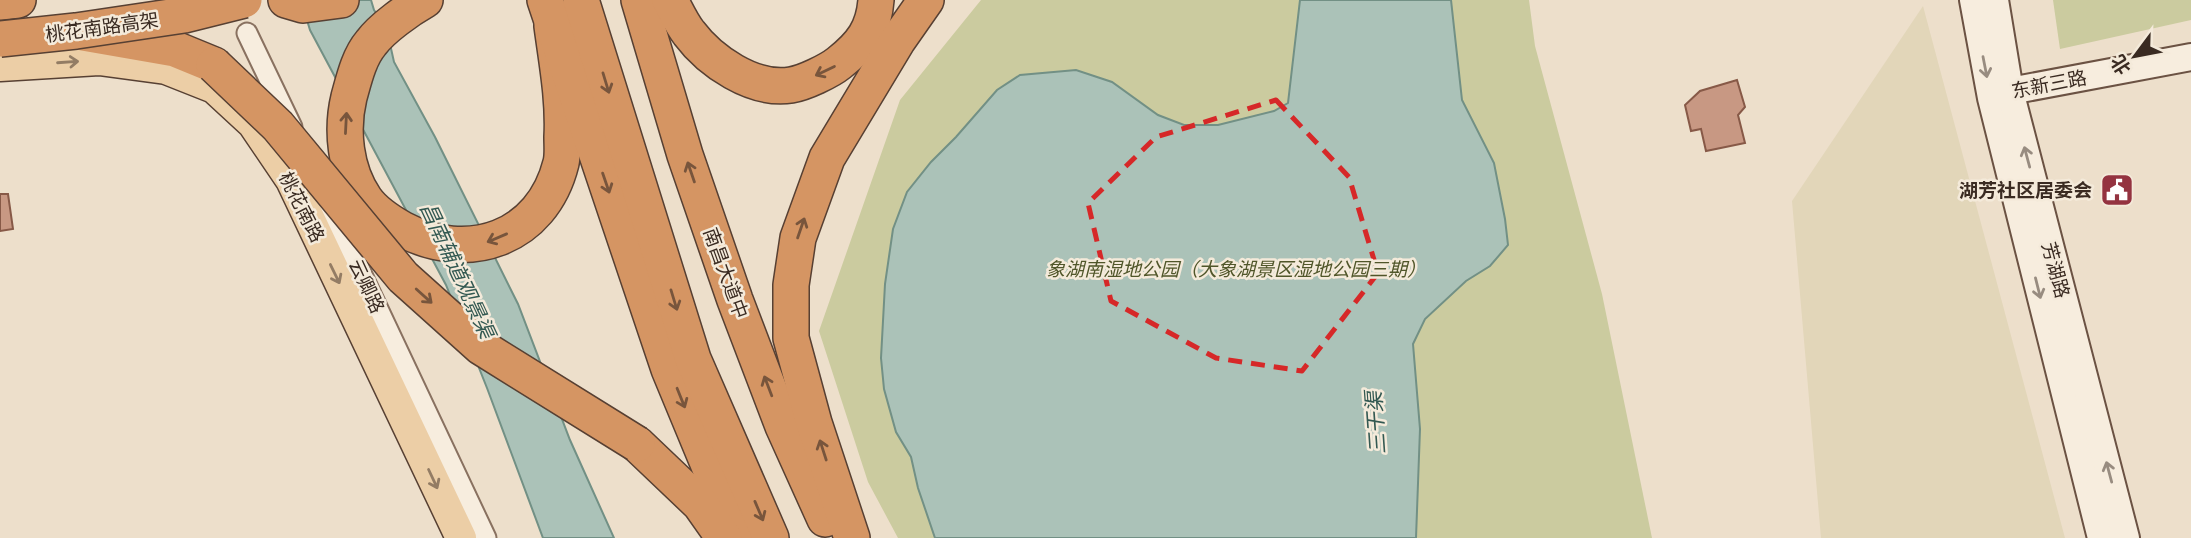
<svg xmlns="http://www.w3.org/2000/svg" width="2191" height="538" font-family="'IBM Plex Serif','Noto Sans SC',serif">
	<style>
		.farmland { fill: #e2d6b9 }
		.green { fill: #cbcb9f }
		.water { fill: #abc2b8; stroke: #729085; stroke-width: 2 }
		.building { fill: #c89883; stroke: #875947; stroke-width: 2 }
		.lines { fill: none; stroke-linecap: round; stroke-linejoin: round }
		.street-casing { stroke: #897160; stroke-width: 23 }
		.secondary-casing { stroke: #6b5243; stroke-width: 30 }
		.primary-casing { stroke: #574033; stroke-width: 33 }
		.highway-casing { stroke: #574033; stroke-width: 38 }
		.street { stroke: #f7edde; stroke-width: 19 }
		.secondary { stroke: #f7edde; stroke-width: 26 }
		.primary { stroke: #eccea6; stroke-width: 30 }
		.highway { stroke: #d59563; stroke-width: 35 }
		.highway-bridge-casing { stroke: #574033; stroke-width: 38; stroke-linecap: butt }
		.highway-bridge { stroke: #d59563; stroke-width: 35 }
		.oneway { stroke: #937c64 }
		.oneway2 { stroke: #988c80 }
		.oneway3 { stroke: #78553c }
		.marked { fill: none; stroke: #d62828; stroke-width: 5; stroke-dasharray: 14 9; stroke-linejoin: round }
		.labels { text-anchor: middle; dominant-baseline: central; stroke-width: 5; stroke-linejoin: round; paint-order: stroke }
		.street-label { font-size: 19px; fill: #3a2b22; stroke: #f4eada }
		.poi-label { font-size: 19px; font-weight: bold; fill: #3a2b22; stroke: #f4eada; text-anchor: end }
		.park-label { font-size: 19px; font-style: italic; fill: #50562a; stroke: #f4eada }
		.water-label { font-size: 21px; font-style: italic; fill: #335952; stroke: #f4eada }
	</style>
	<rect width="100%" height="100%" fill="#eddfcb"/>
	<polygon class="farmland" points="1923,6 2065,538 1821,538 1792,201"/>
	<g class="green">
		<polygon points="981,0 1529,0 1535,46 1602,294 1652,538 898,538 868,482 819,331 900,100"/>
		<polygon points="2053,0 2191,0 2191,20 2060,49"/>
	</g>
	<g class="water">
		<polygon points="301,0 371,0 374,10 386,26 394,62 435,137 518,304 570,440 614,538 543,538 487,388 446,285 310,30"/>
		<polygon points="1300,0 1451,0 1462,100 1494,163 1505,219 1508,245 1490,266 1466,281 1425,319 1413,344 1420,429 1416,538 935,538 918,488 911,457 896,432 884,389 881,358 885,284 893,229 907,192 931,162 956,137 997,90 1020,75 1076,70 1112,82 1158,115 1184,125 1218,125 1274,111 1288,103"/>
	</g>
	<g class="building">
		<polygon points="1737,80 1745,107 1738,115 1745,143 1706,151 1701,129 1691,131 1685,105 1700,91"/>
		<polygon points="0,194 8,194 13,229 0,231"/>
	</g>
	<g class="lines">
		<defs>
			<g id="street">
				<polyline points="247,33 292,127"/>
				<polyline points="329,205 486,538"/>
			</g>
			<g id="secondary">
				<polyline points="1973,0 1991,98 2101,538"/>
				<polyline points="1995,0 2010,91 2126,538"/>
				<polyline points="1994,97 2010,91 2191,57"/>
			</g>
			<polyline id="primary" points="0,66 99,60 166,69 214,88 253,124 291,180 461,538"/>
			<g id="highway">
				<polyline points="286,0 303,5 341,0"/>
				<path d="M425,0C409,9 382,28 371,43C359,57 354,79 349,97C341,130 345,170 365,199C374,212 388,221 402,229C468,264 542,239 561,163C563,155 562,146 562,137C564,100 557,63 552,26"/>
				<polyline points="545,0 669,369 739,538"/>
				<polyline points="581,0 693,359 771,538"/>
				<polyline points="639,0 685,155 735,300 783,426 825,519"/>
				<path d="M670,0C676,11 681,23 689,33C710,61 753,91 791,85C804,83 829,71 839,63C862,45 874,29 876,0"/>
				<polyline points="0,2 18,0"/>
				<polyline points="83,33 175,49 214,65"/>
				<polyline points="637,444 700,504 724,538"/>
				<polyline points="852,538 814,423 791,338 791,285 798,238 827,158 898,40 926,0"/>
			</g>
		</defs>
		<use href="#street" class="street-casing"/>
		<use href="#secondary" class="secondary-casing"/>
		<use href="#primary" class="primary-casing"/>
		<use href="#highway" class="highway-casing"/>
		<use href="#street" class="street"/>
		<use href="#secondary" class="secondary"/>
		<use href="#primary" class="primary"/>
		<use href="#highway" class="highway"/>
		<defs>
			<g id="highway-bridge">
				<polyline points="0,39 76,31 184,15 244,0"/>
				<polyline points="214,65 278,126 403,277 481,347 637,444"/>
			</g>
		</defs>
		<use href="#highway-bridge" class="highway-bridge-casing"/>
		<use href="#highway-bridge" class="highway-bridge"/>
	</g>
	<defs><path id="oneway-shaft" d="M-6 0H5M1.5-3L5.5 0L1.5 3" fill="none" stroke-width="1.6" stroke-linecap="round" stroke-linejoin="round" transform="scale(1.75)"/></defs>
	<g class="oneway">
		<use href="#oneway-shaft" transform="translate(68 62) rotate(-4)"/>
		<use href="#oneway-shaft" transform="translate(335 274) rotate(64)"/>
		<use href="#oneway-shaft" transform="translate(433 479) rotate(65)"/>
	</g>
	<g class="oneway2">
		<use href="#oneway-shaft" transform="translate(1985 67) rotate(79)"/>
		<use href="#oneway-shaft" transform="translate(2027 157) rotate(-105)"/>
		<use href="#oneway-shaft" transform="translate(2038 288) rotate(76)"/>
		<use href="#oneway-shaft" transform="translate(2109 472) rotate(-105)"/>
	</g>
	<g class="oneway3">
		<use href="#oneway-shaft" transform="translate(825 71) rotate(154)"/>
		<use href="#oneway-shaft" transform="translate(606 83) rotate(73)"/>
		<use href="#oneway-shaft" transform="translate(346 123) rotate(-87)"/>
		<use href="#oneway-shaft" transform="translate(691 172) rotate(-109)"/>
		<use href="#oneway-shaft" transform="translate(606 183) rotate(71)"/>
		<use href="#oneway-shaft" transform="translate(801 228) rotate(-71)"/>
		<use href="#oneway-shaft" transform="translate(497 238) rotate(157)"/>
		<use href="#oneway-shaft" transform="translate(424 296) rotate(42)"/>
		<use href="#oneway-shaft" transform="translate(674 300) rotate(73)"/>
		<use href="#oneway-shaft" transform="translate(768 386) rotate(-111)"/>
		<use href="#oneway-shaft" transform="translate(681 398) rotate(68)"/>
		<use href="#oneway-shaft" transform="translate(823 450) rotate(-108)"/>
		<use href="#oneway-shaft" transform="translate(759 511) rotate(67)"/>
	</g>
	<path class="marked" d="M1276,100L1349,177L1378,273L1302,371L1216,358L1111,301L1088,203L1156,137Z"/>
	<defs>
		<symbol id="civic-square" viewBox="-11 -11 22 22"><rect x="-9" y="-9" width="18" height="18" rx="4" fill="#943340" stroke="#f4eada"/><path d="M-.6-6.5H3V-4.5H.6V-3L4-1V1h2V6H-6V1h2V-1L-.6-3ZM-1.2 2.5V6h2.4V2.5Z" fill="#fff"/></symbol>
	</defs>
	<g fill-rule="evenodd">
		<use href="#civic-square" x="2098" y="171" width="38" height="38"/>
	</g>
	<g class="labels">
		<g class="street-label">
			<text transform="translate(102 27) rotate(-8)">桃花南路高架</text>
			<text transform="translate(2049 84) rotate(-11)">东新三路</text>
			<text transform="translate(302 207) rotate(63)">桃花南路</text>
			<text transform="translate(2056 270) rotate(75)">芳湖路</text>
			<text transform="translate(726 273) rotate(70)">南昌大道中</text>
			<text transform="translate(367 286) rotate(65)">云卿路</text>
		</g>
		<g class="poi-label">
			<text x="2092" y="190">湖芳社区居委会</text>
		</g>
		<g class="park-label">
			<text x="1236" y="269">象湖南湿地公园（大象湖景区湿地公园三期）</text>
		</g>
		<g class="water-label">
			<text transform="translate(458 270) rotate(65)">昌南辅道观景渠</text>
			<text transform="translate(1375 423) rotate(-94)">三干渠</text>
		</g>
	</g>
	<g transform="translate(2135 56) rotate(238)" stroke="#f4eada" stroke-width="5" paint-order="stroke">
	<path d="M0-5L12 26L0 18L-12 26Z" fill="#3a2b22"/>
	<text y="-10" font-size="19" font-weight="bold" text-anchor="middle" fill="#3a2b22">北</text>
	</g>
</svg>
